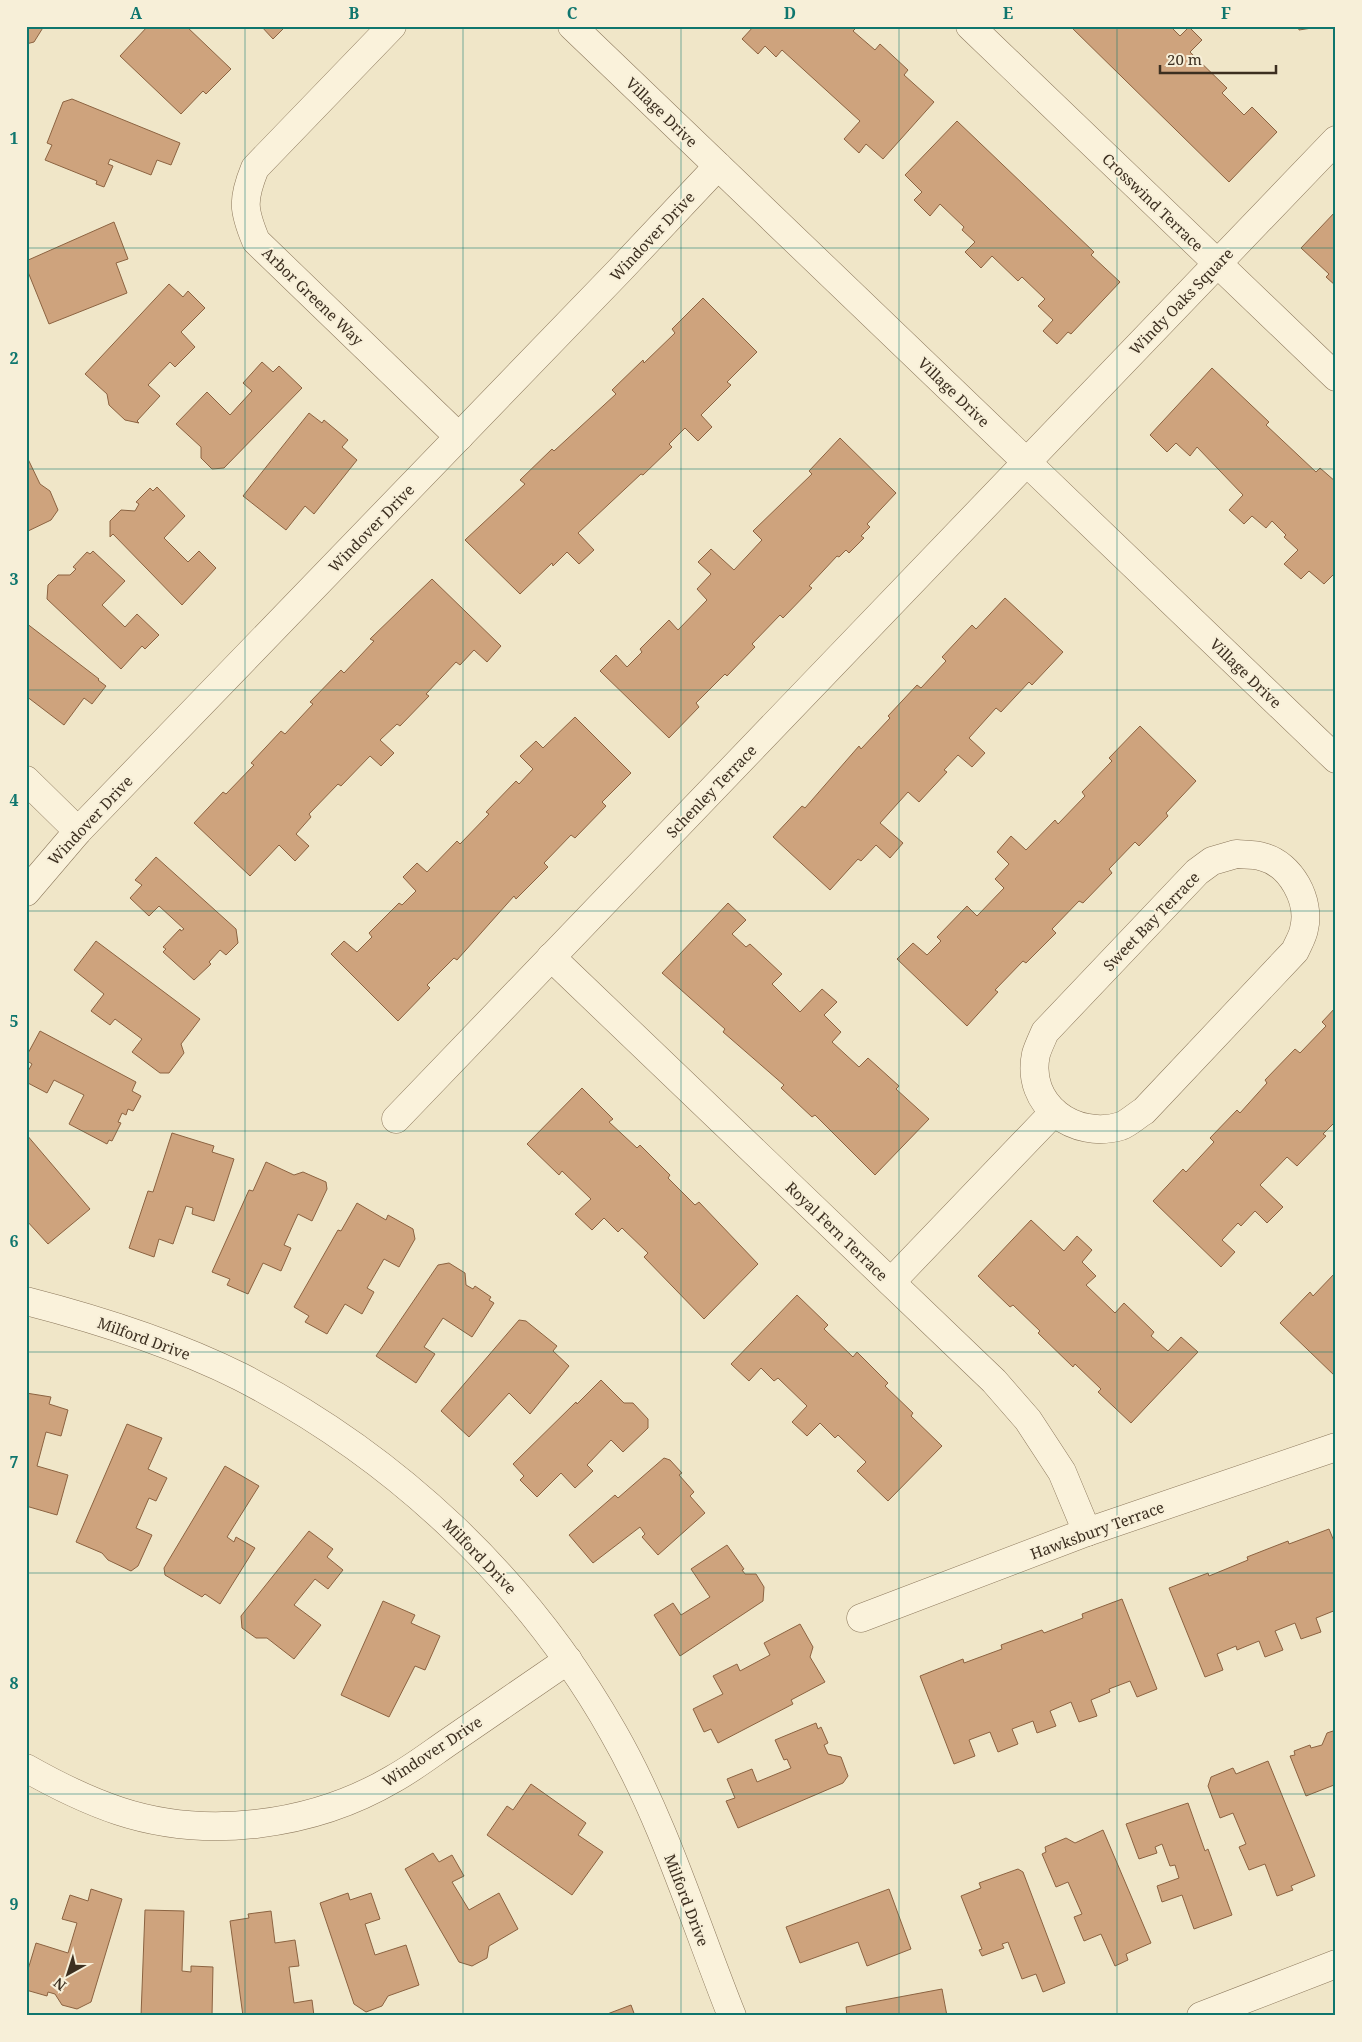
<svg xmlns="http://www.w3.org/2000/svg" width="1362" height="2042" font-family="'Noto Serif',serif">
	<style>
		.building { fill: #cea37d; stroke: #8c6341 }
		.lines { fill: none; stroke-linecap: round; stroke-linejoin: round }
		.street-casing { stroke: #8c785c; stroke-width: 29 }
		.street { stroke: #faf2db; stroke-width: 28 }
		.grid { fill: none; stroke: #0f766e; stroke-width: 1; stroke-opacity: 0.55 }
		.labels { text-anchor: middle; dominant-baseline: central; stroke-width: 4; stroke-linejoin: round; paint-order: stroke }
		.street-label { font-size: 15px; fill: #3c2f20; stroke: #f7efd8 }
		.neatline { fill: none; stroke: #0f766e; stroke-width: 2 }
		.grid-label { font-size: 16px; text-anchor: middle; font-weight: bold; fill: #0f766e }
	</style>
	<rect width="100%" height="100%" fill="#f0e6c8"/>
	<g class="building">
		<polygon points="26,26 44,26 34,42 26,44"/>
		<polygon points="148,26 186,26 231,69 206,94 203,91 181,114 120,56"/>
		<polygon points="261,26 286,26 273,39"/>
		<polygon points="754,26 858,26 853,31 875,50 880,44 908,70 904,75 934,102 883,159 866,144 859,153 844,139 860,121 782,50 776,57 765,46 758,54 742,39"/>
		<polygon points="1070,26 1170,26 1180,36 1189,27 1202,40 1190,52 1227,88 1222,93 1244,115 1252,107 1277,132 1229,182"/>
		<polygon points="1298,26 1325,26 1299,30"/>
		<polygon points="72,99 180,143 171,165 157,160 151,175 110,159 108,164 113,166 104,187 96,184 97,181 45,160 52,145 47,143 63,102"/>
		<polygon points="957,121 1094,252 1091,255 1120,282 1071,334 1068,332 1057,344 1043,331 1053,320 1038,306 1045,299 1022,277 1018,281 992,256 981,268 965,252 975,242 962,230 964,227 940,204 930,216 914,200 922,192 905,175"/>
		<polygon points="1336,211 1336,286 1326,277 1329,274 1301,248"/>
		<polygon points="114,222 128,259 116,263 127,293 49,324 26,267 26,261"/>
		<polygon points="169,284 183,297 188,291 205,308 181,332 195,347 175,367 170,362 148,385 160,396 137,421 139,423 125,420 109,405 107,394 85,374"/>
		<polygon points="703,298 757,352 727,382 731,385 701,415 712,427 698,441 685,428 669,444 672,447 643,475 641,474 578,533 594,550 579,564 567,552 553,566 552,563 520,594 465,540 525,484 520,480 552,449 554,451 616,394 612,390 643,360 644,363 675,333 672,329"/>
		<polygon points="262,362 273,372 279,366 302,388 224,468 212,469 201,458 201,447 176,424 207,392 230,415 252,391 243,383"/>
		<polygon points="1212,368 1269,422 1266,425 1316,472 1320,468 1336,482 1336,572 1324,584 1309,571 1301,579 1284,564 1298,550 1284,537 1286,535 1272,521 1266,528 1252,516 1244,524 1229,510 1243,495 1197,447 1190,456 1176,443 1167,452 1150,435"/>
		<polygon points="309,413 322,423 324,420 348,440 342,447 357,460 314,514 305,506 286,530 243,496"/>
		<polygon points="840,438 896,493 867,524 870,527 861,536 864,538 849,553 846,550 839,557 837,556 809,586 812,588 783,618 780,615 752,644 755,647 727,676 725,674 696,703 699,707 669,738 600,671 616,655 627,667 642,652 640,649 669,620 678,630 707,600 697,589 711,574 698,562 711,549 734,570 762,540 753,531 812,474 809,471"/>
		<polygon points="27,457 40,484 50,491 58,510 51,520 26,532"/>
		<polygon points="157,487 185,516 164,538 188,562 199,551 216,568 182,605 113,534 110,537 110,521 121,510 135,511 139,504 136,502 150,488 153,491"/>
		<polygon points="93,551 125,581 102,605 125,627 137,614 159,635 145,649 142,646 121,669 47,599 48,585 58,575 70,575 76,569 73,567 87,552 90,554"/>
		<polygon points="432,579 501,646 487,662 474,650 460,665 456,662 426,694 429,696 400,726 397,724 380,740 394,753 381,766 370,756 341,786 338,784 309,814 311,817 296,834 309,846 295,861 279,845 250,876 194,823 223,792 226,794 254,765 251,763 281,731 285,734 313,704 310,702 341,670 344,673 374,641 370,639"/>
		<polygon points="1005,598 1063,652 1032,685 1029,682 1001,712 996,708 969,738 985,753 972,767 958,755 944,770 947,772 919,802 908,792 880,823 903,843 890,858 876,845 861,861 858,859 830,890 773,837 802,806 805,808 859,746 861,749 890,718 888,716 917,685 921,688 946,661 942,657 972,625 976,629"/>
		<polygon points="26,623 99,679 98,680 106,686 92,704 84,698 64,725 26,696"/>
		<polygon points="575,717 631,773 602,802 606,806 575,838 571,835 544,863 548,867 516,899 514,896 457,960 454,958 427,985 430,988 398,1021 331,954 344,941 357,952 372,937 369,933 399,903 402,905 416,891 403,877 417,863 427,872 457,841 460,844 489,814 486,812 516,781 519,784 533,769 520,756 536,741 543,748"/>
		<polygon points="1140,726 1196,781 1166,813 1168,816 1139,846 1135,842 1109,869 1112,873 1083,903 1079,901 1052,929 1056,933 1026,963 1023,961 995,990 998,992 967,1026 897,959 913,943 927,955 941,941 937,937 967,906 977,916 1004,888 995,879 1009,864 997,852 1011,836 1026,850 1055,820 1058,824 1085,796 1082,792 1112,761 1109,758"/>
		<polygon points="156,857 236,929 238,943 226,955 220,950 209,962 211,964 194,980 163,952 166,949 163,947 180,929 181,931 184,929 159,906 149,916 130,898 142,885 135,880"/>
		<polygon points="728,903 746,920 732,934 746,947 750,944 782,974 772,984 800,1012 822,989 837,1002 824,1015 841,1032 832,1042 859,1067 868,1058 899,1086 896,1089 929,1119 875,1175 815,1115 812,1117 781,1088 784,1085 723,1032 725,1029 662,973"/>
		<polygon points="96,941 200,1019 181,1044 184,1053 169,1073 160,1073 132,1052 142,1039 115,1019 110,1025 91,1011 104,994 74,970"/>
		<polygon points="1336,1007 1336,1121 1323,1134 1326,1136 1297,1166 1287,1157 1260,1185 1283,1207 1267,1223 1255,1211 1241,1226 1238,1223 1222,1240 1235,1252 1221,1267 1153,1201 1183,1169 1186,1172 1214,1142 1210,1138 1237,1110 1240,1113 1267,1083 1265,1080 1295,1049 1300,1053 1326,1026 1322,1022"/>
		<polygon points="40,1031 136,1082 132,1091 141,1096 133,1111 128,1109 126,1115 122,1113 118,1122 121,1123 112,1141 109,1140 107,1144 69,1124 84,1095 54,1080 47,1093 26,1082 26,1075 32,1064 26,1060 26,1057"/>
		<polygon points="582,1088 613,1119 609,1122 637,1148 640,1145 670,1175 668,1178 695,1205 699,1202 758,1264 704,1319 644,1257 648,1253 622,1228 618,1232 604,1218 592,1230 575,1214 591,1199 562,1171 559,1175 527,1144"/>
		<polygon points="172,1133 214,1146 212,1152 234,1159 214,1221 192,1214 193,1208 186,1206 173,1244 159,1239 154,1257 129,1248 148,1191 153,1192"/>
		<polygon points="26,1134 90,1209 48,1244 26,1220"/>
		<polygon points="266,1162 294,1175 303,1172 326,1182 327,1189 312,1221 298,1214 284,1245 291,1248 281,1271 263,1263 248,1294 227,1285 230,1279 212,1272 249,1190 253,1191"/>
		<polygon points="357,1203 386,1220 388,1215 413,1229 415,1239 399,1267 384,1259 367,1288 374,1292 362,1314 345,1304 327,1334 305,1322 309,1316 294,1307 338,1230 341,1231"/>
		<polygon points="1031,1220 1064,1251 1077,1236 1092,1250 1082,1262 1096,1276 1086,1285 1115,1313 1124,1303 1154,1332 1151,1336 1168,1351 1181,1337 1198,1352 1131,1423 1098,1392 1101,1389 1075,1364 1073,1367 1038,1333 1040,1331 1013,1305 1010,1307 978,1276"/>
		<polygon points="449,1263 465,1273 466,1285 473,1289 475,1286 491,1297 489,1300 494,1303 472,1337 443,1318 424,1347 435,1354 416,1383 376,1356 438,1265"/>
		<polygon points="1336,1272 1336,1377 1280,1323 1310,1292 1313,1296"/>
		<polygon points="797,1295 828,1325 824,1329 853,1357 857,1352 888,1383 885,1386 913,1413 911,1416 942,1446 888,1501 857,1471 866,1462 838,1435 835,1438 820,1423 807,1436 792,1422 807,1406 778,1378 774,1381 761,1368 749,1381 731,1364"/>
		<polygon points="519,1320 526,1321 557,1346 553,1351 569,1366 530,1414 509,1393 469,1437 441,1411"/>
		<polygon points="601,1380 624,1403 633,1403 648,1419 648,1428 623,1452 611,1440 587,1465 593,1471 575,1488 561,1473 537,1497 520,1480 524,1476 513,1464 576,1402 577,1404"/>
		<polygon points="26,1393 51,1397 49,1404 68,1410 61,1436 46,1432 37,1466 68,1475 57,1515 26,1506"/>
		<polygon points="127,1424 162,1438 148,1469 167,1478 156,1501 149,1498 136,1528 152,1535 138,1566 131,1571 108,1560 102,1553 76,1542"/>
		<polygon points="664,1458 670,1460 682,1473 679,1475 694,1492 690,1496 705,1513 658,1555 642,1537 645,1534 640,1527 593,1563 569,1535 615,1495 618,1498"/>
		<polygon points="225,1466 259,1486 227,1537 234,1542 236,1537 255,1548 220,1604 205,1594 202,1597 165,1575 164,1568"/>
		<polygon points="1329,1529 1336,1546 1336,1610 1316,1618 1321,1632 1301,1639 1295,1623 1275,1631 1283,1650 1265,1657 1259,1641 1237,1650 1236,1646 1217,1654 1223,1670 1205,1677 1169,1588 1208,1573 1209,1576 1248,1560 1247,1557 1288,1541 1289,1544"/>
		<polygon points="309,1531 333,1549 327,1557 343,1570 328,1589 315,1579 294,1605 321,1625 294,1659 267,1638 256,1638 242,1628 241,1616"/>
		<polygon points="727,1545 744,1569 742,1570 745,1574 756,1574 764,1587 763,1601 680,1656 654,1615 673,1603 681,1615 710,1597 691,1569"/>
		<polygon points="1122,1599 1157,1689 1137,1697 1130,1681 1109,1689 1110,1692 1091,1700 1097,1716 1079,1722 1071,1702 1050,1711 1056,1726 1037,1733 1033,1721 1012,1729 1018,1744 998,1752 990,1732 969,1740 975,1756 954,1764 920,1676 963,1659 964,1663 1002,1649 1001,1645 1042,1630 1044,1633 1083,1618 1082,1614"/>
		<polygon points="383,1601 415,1615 411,1623 440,1636 425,1670 415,1666 389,1717 341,1695"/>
		<polygon points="800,1624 813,1647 810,1657 825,1682 791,1700 793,1704 718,1743 711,1729 704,1732 693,1709 723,1694 713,1676 737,1664 740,1671 770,1655 764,1643"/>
		<polygon points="816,1723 818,1729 821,1727 828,1743 824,1745 828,1754 841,1757 848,1776 843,1783 738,1828 726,1801 735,1798 727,1779 752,1769 757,1782 791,1768 787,1759 784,1760 775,1740"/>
		<polygon points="1336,1730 1336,1790 1334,1785 1306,1796 1290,1756 1295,1755 1294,1751 1310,1745 1311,1748 1322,1745 1327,1733"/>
		<polygon points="1268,1761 1315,1876 1291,1886 1293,1890 1277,1896 1265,1864 1249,1870 1239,1847 1246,1844 1233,1813 1220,1818 1208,1786 1211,1777 1233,1768 1236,1774"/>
		<polygon points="531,1784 586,1823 578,1835 603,1852 572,1895 487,1835 507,1806 513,1810"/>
		<polygon points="1188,1803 1205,1851 1208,1849 1232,1915 1194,1929 1182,1895 1162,1902 1157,1886 1179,1878 1175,1865 1170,1866 1162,1844 1155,1847 1157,1853 1139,1859 1126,1824"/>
		<polygon points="1103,1830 1151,1943 1126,1954 1128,1960 1115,1966 1101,1934 1084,1941 1074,1917 1082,1914 1068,1882 1056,1887 1042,1854 1046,1852 1045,1847 1066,1838 1075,1843"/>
		<polygon points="433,1853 439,1862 452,1855 464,1876 452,1882 469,1910 499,1893 518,1929 489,1946 487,1958 472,1966 459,1962 405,1869"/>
		<polygon points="1018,1869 1023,1872 1065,1983 1043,1992 1036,1974 1022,1979 1008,1942 1002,1944 1004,1948 982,1956 979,1950 982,1949 961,1896 981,1888 979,1883"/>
		<polygon points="91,1889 122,1899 91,2002 77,2009 62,2005 55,1994 48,1992 47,1996 26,1990 26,1976 36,1943 68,1953 77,1923 62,1919 70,1895 88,1901"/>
		<polygon points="889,1889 911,1949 867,1966 858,1942 800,1963 786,1927"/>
		<polygon points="348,1893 350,1900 371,1893 380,1919 365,1924 375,1955 406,1945 419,1985 388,1996 382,2006 366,2012 354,2004 320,1903"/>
		<polygon points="145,1910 184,1911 182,1971 191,1972 191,1966 213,1967 212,2016 141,2016"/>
		<polygon points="271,1911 275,1943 295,1940 299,1966 289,1967 294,2003 312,2000 314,2016 243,2016 230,1921 249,1918 248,1914"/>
		<polygon points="942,1989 947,2016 847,2016 846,2007"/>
		<polygon points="631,2005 635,2016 602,2016"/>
	</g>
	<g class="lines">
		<defs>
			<g id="street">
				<path d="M392,26L255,168C242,200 243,210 256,241L459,437"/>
				<polyline points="572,26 1336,759"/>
				<polyline points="970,26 1336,377"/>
				<polyline points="26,780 78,831"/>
				<path d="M1236,854C1244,855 1254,854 1263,857C1291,864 1311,901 1304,929C1303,936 1298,944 1295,951L1144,1111C1137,1115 1129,1123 1121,1126C1075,1140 1025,1105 1036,1054C1038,1047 1042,1039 1045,1032L1197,872L1212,861Z"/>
				<polyline points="26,892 78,831 620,270 718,166"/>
				<polyline points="551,957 994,1381 1028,1420 1062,1472 1087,1532"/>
				<polyline points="396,1119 1336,140"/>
				<polyline points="891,1282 1054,1112"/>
				<path d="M26,1301C100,1320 173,1343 241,1377C396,1457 527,1580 613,1732C664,1821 694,1921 732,2016"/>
				<polyline points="861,1618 1087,1532 1336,1447"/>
				<path d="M26,1768C56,1785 86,1800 119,1811C207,1840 313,1826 393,1779C413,1768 431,1754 450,1741C489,1714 529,1687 568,1660"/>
				<polyline points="1201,2016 1336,1964"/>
			</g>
		</defs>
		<use href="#street" class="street-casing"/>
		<use href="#street" class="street"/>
	</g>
	<path class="grid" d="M245,26V2016M463,26V2016M681,26V2016M899,26V2016M1117,26V2016M26,248H1336M26,469H1336M26,690H1336M26,911H1336M26,1131H1336M26,1352H1336M26,1573H1336M26,1794H1336"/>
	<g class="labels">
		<g class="street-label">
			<text transform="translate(662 112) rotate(44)">Village Drive</text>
			<text transform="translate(1153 202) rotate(44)">Crosswind Terrace</text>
			<text transform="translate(652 236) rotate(-47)">Windover Drive</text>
			<text transform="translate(313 296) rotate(44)">Arbor Greene Way</text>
			<text transform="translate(1181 301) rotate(-46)">Windy Oaks Square</text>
			<text transform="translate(954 392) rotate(44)">Village Drive</text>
			<text transform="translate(371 528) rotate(-46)">Windover Drive</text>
			<text transform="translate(1246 673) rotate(44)">Village Drive</text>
			<text transform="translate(711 791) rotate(-46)">Schenley Terrace</text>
			<text transform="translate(90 820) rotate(-47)">Windover Drive</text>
			<text transform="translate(1151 921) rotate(-46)">Sweet Bay Terrace</text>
			<text transform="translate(837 1231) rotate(44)">Royal Fern Terrace</text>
			<text transform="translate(144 1338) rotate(20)">Milford Drive</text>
			<text transform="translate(1097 1530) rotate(-20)">Hawksbury Terrace</text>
			<text transform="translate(480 1556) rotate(46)">Milford Drive</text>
			<text transform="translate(432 1751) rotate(-33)">Windover Drive</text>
			<text transform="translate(687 1900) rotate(69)">Milford Drive</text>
		</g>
	</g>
	<rect width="1362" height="2042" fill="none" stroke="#f7efd8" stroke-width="55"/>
	<g transform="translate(68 1974) rotate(219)" stroke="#f7efd8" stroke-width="4" paint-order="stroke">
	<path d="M0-4L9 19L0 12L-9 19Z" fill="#3c2f20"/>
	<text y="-8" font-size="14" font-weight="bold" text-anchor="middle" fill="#3c2f20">N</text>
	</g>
	<path d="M1160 65v8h116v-8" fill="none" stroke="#3c2f20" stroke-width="2.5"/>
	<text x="1167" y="65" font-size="15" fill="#3c2f20" stroke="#f7efd8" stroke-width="4" paint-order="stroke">20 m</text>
	<rect x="28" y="28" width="1306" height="1986" class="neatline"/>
	<g class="grid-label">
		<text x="136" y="19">A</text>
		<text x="354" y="19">B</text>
		<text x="572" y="19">C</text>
		<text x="790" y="19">D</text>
		<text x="1008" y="19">E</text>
		<text x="1226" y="19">F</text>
		<text x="14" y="144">1</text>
		<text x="14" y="364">2</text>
		<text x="14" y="585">3</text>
		<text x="14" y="806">4</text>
		<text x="14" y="1027">5</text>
		<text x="14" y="1247">6</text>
		<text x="14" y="1468">7</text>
		<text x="14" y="1689">8</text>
		<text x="14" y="1910">9</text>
	</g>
</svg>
